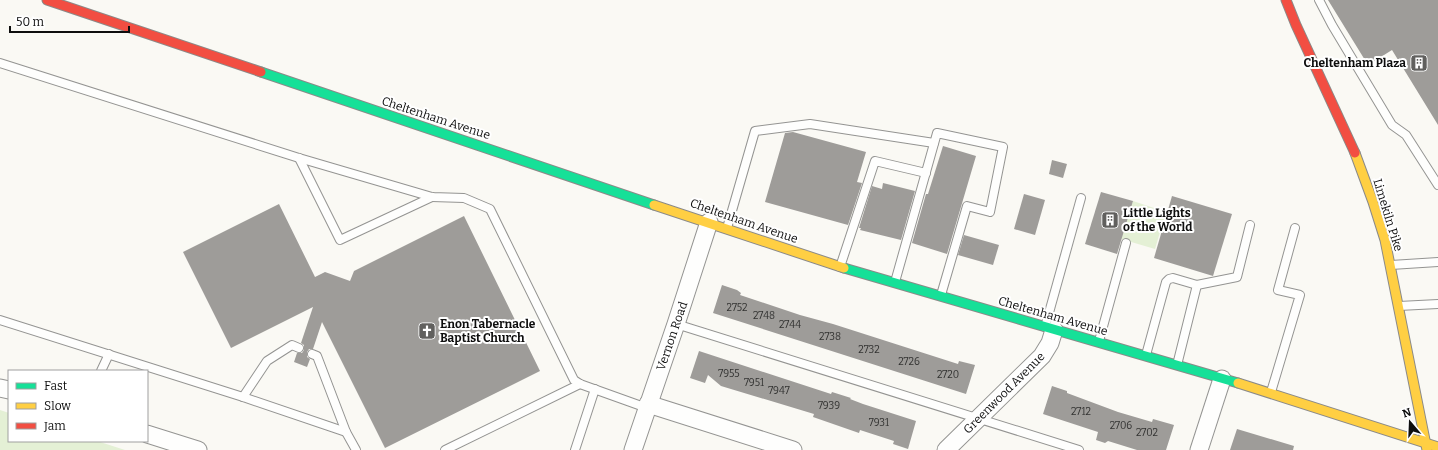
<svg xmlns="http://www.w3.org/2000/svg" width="1438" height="450" font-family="Bitter,serif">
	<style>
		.green { fill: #e4f0d5 }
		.building { fill: #9e9c99 }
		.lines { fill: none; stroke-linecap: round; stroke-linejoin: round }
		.lane-casing { stroke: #949492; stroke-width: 10 }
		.street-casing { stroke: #949492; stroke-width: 19 }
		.fast-casing { stroke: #8b8a88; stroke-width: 11 }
		.slow-casing { stroke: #8b8a88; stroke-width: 11 }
		.jam-casing { stroke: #8b8a88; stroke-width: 11 }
		.lane { stroke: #fefefd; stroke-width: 8 }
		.street { stroke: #fefefd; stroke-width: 17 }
		.fast { stroke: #16e098; stroke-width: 9 }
		.slow { stroke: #ffcf43; stroke-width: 9 }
		.jam { stroke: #f24e42; stroke-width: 9 }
		.labels { text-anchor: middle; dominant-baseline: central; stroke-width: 4; stroke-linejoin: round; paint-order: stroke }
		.number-label { font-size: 10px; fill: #323231 }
		.poi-label { font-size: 12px; font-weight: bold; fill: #0e0e0e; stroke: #fff; text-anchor: start }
		.street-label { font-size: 12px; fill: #0e0e0e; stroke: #fff }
	</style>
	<rect width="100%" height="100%" fill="#faf9f4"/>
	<g class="green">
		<polygon points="1133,201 1166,212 1155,249 1121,239"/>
		<polygon points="0,410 9,413 9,441 97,441 125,450 0,450"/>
	</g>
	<g class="building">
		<polygon points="1328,0 1438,0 1438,125 1392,50 1368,65"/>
		<polygon points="793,132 866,152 857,182 862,183 848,225 765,202 785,133"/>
		<polygon points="943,146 976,156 947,254 912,243 926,194 928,194"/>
		<polygon points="1052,160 1067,164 1063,178 1049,174"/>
		<polygon points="883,183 915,191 901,240 860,230 861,228 859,228 872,186 882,189"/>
		<polygon points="1101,192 1133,201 1117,254 1085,244"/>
		<polygon points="1024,194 1045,200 1035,235 1014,229"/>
		<polygon points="1172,196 1232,214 1213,276 1154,258"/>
		<polygon points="279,204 315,277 325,272 350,281 354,271 464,216 540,371 385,448 322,322 313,349 309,349 307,352 307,357 310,359 307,367 294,362 297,353 302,353 304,350 304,345 301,343 313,307 231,348 183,252"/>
		<polygon points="964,235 999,245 993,265 958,255"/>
		<polygon points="722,285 737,290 741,293 740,295 800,315 833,324 958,364 959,361 975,365 966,394 713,313"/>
		<polygon points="699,351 831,394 832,392 851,398 850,399 863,404 916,421 908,449 893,444 894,441 860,430 859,433 813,417 814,414 721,386 708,375 705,383 690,378"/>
		<polygon points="1052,386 1067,391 1067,393 1118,412 1152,422 1153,419 1174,425 1166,450 1137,450 1108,441 1105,443 1096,440 1098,432 1043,414"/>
		<polygon points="1237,429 1294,446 1293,450 1230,450"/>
	</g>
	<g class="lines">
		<defs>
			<g id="lane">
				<polyline points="1319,0 1332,25 1392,125 1406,135 1438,185"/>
				<polyline points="0,63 299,158 432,197 464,198 490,209 574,380 580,384 647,408"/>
				<polyline points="299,158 340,240 432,197"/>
				<polyline points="727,228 755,131 810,124 934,143"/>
				<polyline points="1391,265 1438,262"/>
				<polyline points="840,267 875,161 926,173"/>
				<polyline points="895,282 937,133 1003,147 990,212 967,206 941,295"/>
				<polyline points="1399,306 1438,304"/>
				<polyline points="0,320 243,397 346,432"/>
				<polyline points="676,324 1079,450"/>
				<polyline points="1045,327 1081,198"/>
				<polyline points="1099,341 1126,243"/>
				<polyline points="312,354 317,356 346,432 356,450"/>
				<polyline points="1146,355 1166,282 1169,279 1173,278 1197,285 1237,277 1250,225"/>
				<polyline points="1177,365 1197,285"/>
				<polyline points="101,371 109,354"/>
				<polyline points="1271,392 1300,295 1278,290 1295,228"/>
				<polyline points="243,397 267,361 292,345 299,348"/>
				<polyline points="445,450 580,384"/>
				<polyline points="575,450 595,389"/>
			</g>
			<g id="street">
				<polyline points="0,388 9,390"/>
				<polyline points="648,404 793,450"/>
				<polyline points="147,434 198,450"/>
				<polyline points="633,450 676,324 709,222"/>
				<polyline points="946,450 1042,356 1050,343 1054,330"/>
				<polyline points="1199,450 1222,379"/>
			</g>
			<g id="fast">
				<polyline points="261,72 654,205"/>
				<polyline points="844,268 1238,383"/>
			</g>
			<g id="slow">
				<polyline points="1355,153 1373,202 1385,240 1427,450"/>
				<polyline points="654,205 844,268"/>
				<polyline points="1238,383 1438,447"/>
			</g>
			<g id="jam">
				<polyline points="47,0 261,72"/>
				<polyline points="1286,0 1296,25 1355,153"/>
			</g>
		</defs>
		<use href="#lane" class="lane-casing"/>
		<use href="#street" class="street-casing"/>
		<use href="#fast" class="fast-casing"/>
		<use href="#slow" class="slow-casing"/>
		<use href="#jam" class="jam-casing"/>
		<use href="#lane" class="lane"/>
		<use href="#street" class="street"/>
		<use href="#fast" class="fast"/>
		<use href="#slow" class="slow"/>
		<use href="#jam" class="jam"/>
	</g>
	<defs>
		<symbol id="building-square" viewBox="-11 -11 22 22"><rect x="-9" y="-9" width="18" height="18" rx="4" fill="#61605e" stroke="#fff"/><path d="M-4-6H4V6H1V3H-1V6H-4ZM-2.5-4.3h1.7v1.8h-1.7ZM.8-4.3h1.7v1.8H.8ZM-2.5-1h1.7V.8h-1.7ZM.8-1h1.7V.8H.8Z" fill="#fff"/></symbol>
		<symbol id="church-square" viewBox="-11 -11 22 22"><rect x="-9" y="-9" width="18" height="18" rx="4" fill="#61605e" stroke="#fff"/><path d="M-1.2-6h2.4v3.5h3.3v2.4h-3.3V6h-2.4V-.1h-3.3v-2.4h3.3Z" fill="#fff"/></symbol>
	</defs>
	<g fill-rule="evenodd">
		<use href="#building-square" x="1409" y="53" width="20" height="20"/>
		<use href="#building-square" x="1100" y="210" width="20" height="20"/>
		<use href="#church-square" x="417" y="321" width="20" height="20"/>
	</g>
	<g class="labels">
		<g class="number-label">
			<text x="737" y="308">2752</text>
			<text x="764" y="316">2748</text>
			<text x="790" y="325">2744</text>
			<text x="830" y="337">2738</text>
			<text x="869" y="350">2732</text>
			<text x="909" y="362">2726</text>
			<text x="729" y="374">7955</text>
			<text x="948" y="375">2720</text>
			<text x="754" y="383">7951</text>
			<text x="779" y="391">7947</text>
			<text x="829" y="406">7939</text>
			<text x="1081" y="412">2712</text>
			<text x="879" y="423">7931</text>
			<text x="1121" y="426">2706</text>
			<text x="1147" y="433">2702</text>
		</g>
		<g class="poi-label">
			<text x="1406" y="63" text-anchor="end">Cheltenham Plaza</text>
			<text x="1123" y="213">Little Lights<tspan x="1123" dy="14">of the World</tspan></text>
			<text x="440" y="324">Enon Tabernacle<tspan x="440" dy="14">Baptist Church</tspan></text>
		</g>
		<g class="street-label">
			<text transform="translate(436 118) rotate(18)">Cheltenham Avenue</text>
			<text transform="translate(1388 215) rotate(73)">Limekiln Pike</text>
			<text transform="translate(744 221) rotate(19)">Cheltenham Avenue</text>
			<text transform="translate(1053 316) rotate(16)">Cheltenham Avenue</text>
			<text transform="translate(672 336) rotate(-71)">Vernon Road</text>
			<text transform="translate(1004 393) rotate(-45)">Greenwood Avenue</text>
		</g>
	</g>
	<rect x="8" y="370" width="140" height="72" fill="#ffffff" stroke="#9f9f9f"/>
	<rect x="16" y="383" width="20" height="6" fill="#16e098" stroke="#9f9f9f"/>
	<text x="44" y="390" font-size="12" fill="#0e0e0e">Fast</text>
	<rect x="16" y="403" width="20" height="6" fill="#ffcf43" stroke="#9f9f9f"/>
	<text x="44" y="410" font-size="12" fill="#0e0e0e">Slow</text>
	<rect x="16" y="423" width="20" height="6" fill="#f24e42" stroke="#9f9f9f"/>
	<text x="44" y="430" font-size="12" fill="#0e0e0e">Jam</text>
	<g transform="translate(1410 422) rotate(341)" stroke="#ffffff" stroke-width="3" paint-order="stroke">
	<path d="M0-3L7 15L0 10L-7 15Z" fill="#0e0e0e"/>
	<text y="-6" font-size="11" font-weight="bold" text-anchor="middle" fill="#0e0e0e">N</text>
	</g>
	<path d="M10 26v6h119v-6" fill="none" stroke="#0e0e0e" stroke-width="2"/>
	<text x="16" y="26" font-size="12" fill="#0e0e0e" stroke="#ffffff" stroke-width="3" paint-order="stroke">50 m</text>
</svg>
